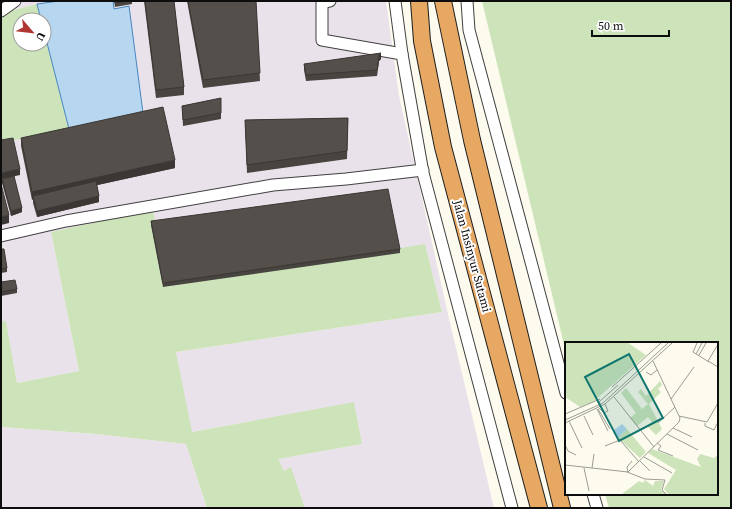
<svg xmlns="http://www.w3.org/2000/svg" width="732" height="509" font-family="'Source Serif 4',serif">
	<style>
		.industrial { fill: #eae2eb }
		.green { fill: #cde4bb }
		.water { fill: #b7d7f0; stroke: #4686bf }
		.lines { fill: none; stroke-linecap: round; stroke-linejoin: round }
		.minor-casing { stroke: #404040; stroke-width: 13 }
		.highway-casing { stroke: #1e1e1e; stroke-width: 18 }
		.minor { stroke: #fff; stroke-width: 11 }
		.highway { stroke: #e6a863; stroke-width: 16 }
		.wall { fill: #484440 }
		.shaded-wall { fill: #3b3734 }
		.building { fill: #544f4a; stroke: #3b3734 }
		.labels { text-anchor: middle; dominant-baseline: central; stroke-width: 4; stroke-linejoin: round; paint-order: stroke }
		.street-label { font-size: 12px; fill: #0d0d0d; stroke: #fff }
		.inset-road { fill: none; stroke: #9d9c94; stroke-width: 1 }
		.view { fill: #0f766e; fill-opacity: 0.15; stroke: #0f766e; stroke-width: 2 }
		.inset-edge { fill: none; stroke: #0d0d0d; stroke-width: 2 }
	</style>
	<rect width="100%" height="100%" fill="#fdfbee"/>
	<g class="industrial">
		<polygon points="1,1 59,1 37,4 1,13"/>
		<polygon points="113,1 386,1 399,96 450,323 494,508 305,508 291,468 284,471 277,459 362,444 354,403 191,432 176,352 442,312 425,245 166,287 153,211 51,232 79,371 17,383 6,322 1,322 1,143 69,129 129,7 114,9"/>
		<polygon points="1,427 96,434 186,444 207,508 1,508"/>
	</g>
	<g class="green">
		<polygon points="482,1 731,1 731,508 609,508 605,494 717,494 717,343 566,343 566,353"/>
		<polygon points="37,4 41,20 20,20 20,44 44,44 44,31 69,129 1,143 1,13"/>
		<polygon points="153,210 166,287 425,244 442,312 176,352 192,432 354,402 362,444 278,459 284,471 291,467 305,508 207,508 186,444 96,434 1,427 1,322 6,321 17,383 79,371 51,232"/>
	</g>
	<polygon class="water" points="59,1 113,1 114,9 129,6 143,113 69,129 44,31 44,20 41,20 37,4"/>
	<g class="lines">
		<defs>
			<g id="minor">
				<polyline points="330,1 322,3 322,40 402,54"/>
				<polyline points="395,1 402,54 423,173 512,508"/>
				<polyline points="467,1 469,30 566,393"/>
				<polyline points="1,11 15,1"/>
				<polyline points="1,236 66,221 273,185 346,179 423,170"/>
				<polyline points="593,494 597,508"/>
			</g>
			<g id="highway">
				<polyline points="419,1 422,41 443,147 539,508"/>
				<polyline points="443,1 472,140 562,508"/>
			</g>
		</defs>
		<use href="#minor" class="minor-casing"/>
		<use href="#highway" class="highway-casing"/>
		<use href="#minor" class="minor"/>
		<use href="#highway" class="highway"/>
	</g>
	<g class="wall">
		<polygon points="36,1 48,1 36,2"/>
		<polygon points="114,1 132,1 132,4 115,7"/>
		<polygon points="144,1 174,1 184,87 184,95 156,98"/>
		<polygon points="187,1 256,1 260,81 203,88"/>
		<polygon points="381,59 379,61 377,76 306,81 304,70 304,64"/>
		<polygon points="221,98 221,119 183,126 182,106"/>
		<polygon points="348,118 347,159 247,173 245,120"/>
		<polygon points="21,138 175,168 97,185 99,202 37,217 33,203 33,199 32,200 21,146"/>
		<polygon points="20,175 14,176 22,212 11,216 2,183 2,179 10,177 1,179"/>
		<polygon points="151,221 400,249 400,253 163,287 151,225"/>
		<polygon points="1,249 7,268 7,272 1,273"/>
		<polygon points="1,282 17,289 17,293 1,296"/>
	</g>
	<g class="shaded-wall">
		<polygon points="381,53 381,59 379,61 377,76 379,55"/>
		<polygon points="175,160 175,168 34,199 33,196 33,199 32,200 32,192"/>
		<polygon points="20,169 20,175 1,179 1,173"/>
		<polygon points="99,196 99,202 37,217 37,211"/>
		<polygon points="22,208 22,212 11,216 11,211"/>
		<polygon points="9,215 9,223 1,225 1,217"/>
	</g>
	<g class="building">
		<polygon points="115,1 128,1 115,3"/>
		<polygon points="145,1 174,1 184,87 156,90"/>
		<polygon points="188,1 256,1 260,73 203,80"/>
		<polygon points="381,53 379,55 377,70 306,75 304,64"/>
		<polygon points="221,98 221,113 183,120 182,106"/>
		<polygon points="163,107 175,160 32,192 21,138"/>
		<polygon points="348,118 347,151 247,165 245,120"/>
		<polygon points="13,138 20,169 1,173 1,140"/>
		<polygon points="14,176 22,208 11,211 2,179"/>
		<polygon points="96,181 99,196 37,211 33,196"/>
		<polygon points="1,184 9,215 1,217"/>
		<polygon points="388,189 400,249 163,283 151,221"/>
		<polygon points="1,249 4,249 7,268 1,269"/>
		<polygon points="15,280 17,289 1,292 1,282"/>
	</g>
	<g class="labels">
		<g class="street-label">
			<text transform="translate(472 256) rotate(75)">Jalan Insinyur Sutami</text>
		</g>
	</g>
	<g transform="translate(565 342)">
		<rect width="153" height="153" fill="#fdfbee"/>
		<path d="M0,1H63L81,13L28,60L15,65L0,55ZM95,39L97,43L93,47L96,50L84,62L97,87L91,93L82,84L87,80L83,75L72,84L65,76L71,71L56,51L61,46L77,67L83,62L73,50L76,47L81,54ZM62,87L81,110L75,116L53,96ZM87,107L136,125L132,117L135,112L149,116L153,113V152H103L99,147L111,128L83,111ZM80,138L88,144L90,139H99L96,148L101,152H57L74,139L78,141Z" fill="#cde4bb"/>
		<path d="M57,82L62,87L53,96L49,88Z" fill="#b7d7f0"/>
		<path class="inset-road" d="M132,1L128,10L144,20M152,4L143,19L153,25M131,12L137,1M134,13L141,1M81,30L86,33L92,28M47,45L96,1M49,55L89,105M106,57L129,25M34,60L53,43M34,66L39,71L43,69L40,62M32,67L43,89M33,67L45,87M0,72L35,57M19,74L28,93M114,74L142,80L153,61M0,78L38,61L103,1M4,79L17,106M0,81L40,62L107,1M93,81L110,65M140,81V84L149,88L153,80M108,86L127,95M102,92L133,108M92,101L96,104L93,108L108,114M0,103L3,109L11,113M40,104L55,98L74,120M79,115L107,131M75,119L85,129M0,123L63,130L114,80L115,76L88,19M19,126L24,149M27,126L29,112M62,130L80,137L100,138L97,148L101,152M63,130L62,125L67,119"/>
		<path class="view" d="M64,12L98,76L54,99L20,35Z"/>
		<rect width="153" height="153" class="inset-edge"/>
	</g>
	<rect width="732" height="509" fill="none" stroke="#0d0d0d" stroke-width="4"/>
	<g transform="translate(32 32) rotate(118)"><circle r="19" fill="#ffffff" stroke="#9e9e9e"/>
	<path d="M0-3L7 15L0 10L-7 15Z" fill="#af3633"/>
	<text y="-6" font-size="11" font-weight="bold" text-anchor="middle" fill="#0d0d0d">U</text>
	</g>
	<path d="M592 30v6h77v-6" fill="none" stroke="#0d0d0d" stroke-width="2"/>
	<text x="598" y="30" font-size="12" fill="#0d0d0d" stroke="#ffffff" stroke-width="3" paint-order="stroke">50 m</text>
</svg>
